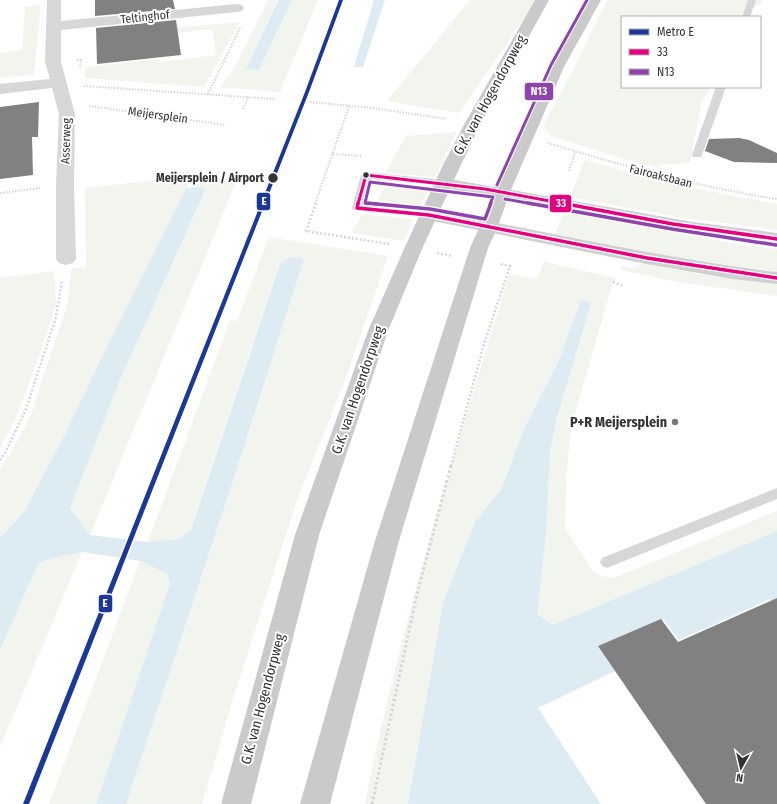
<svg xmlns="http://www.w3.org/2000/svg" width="777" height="804" font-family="'Fira Sans Condensed',sans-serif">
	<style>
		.green { fill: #f1f5ed }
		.water { fill: #ddebf3 }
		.building { fill: #818181 }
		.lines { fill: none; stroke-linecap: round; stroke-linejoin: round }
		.path-far2 { stroke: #d6d6d6; stroke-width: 2; stroke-dasharray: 1.5 1.5; stroke-linecap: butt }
		.path-far1 { stroke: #d6d6d6; stroke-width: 2.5; stroke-dasharray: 2 2; stroke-linecap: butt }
		.path { stroke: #d6d6d6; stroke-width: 3; stroke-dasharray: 2.5 2.5; stroke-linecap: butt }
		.lane { fill: #d7d7d7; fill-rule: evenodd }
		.street { fill: #d7d7d7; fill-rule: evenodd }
		.secondary { fill: #d0d0d0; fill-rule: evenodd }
		.primary { fill: #cacaca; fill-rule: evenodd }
		.bus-1-far1-casing { stroke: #fff; stroke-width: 5 }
		.bus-1-casing { stroke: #fff; stroke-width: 6 }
		.bus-2-far1-casing { stroke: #fff; stroke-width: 5 }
		.bus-2-casing { stroke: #fff; stroke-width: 6 }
		.bus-1-far1 { stroke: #e5007d; stroke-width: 3 }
		.bus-1 { stroke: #e5007d; stroke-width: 3.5 }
		.bus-2-far1 { stroke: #8e44ad; stroke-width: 3 }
		.bus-2 { stroke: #8e44ad; stroke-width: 3.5 }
		.metro-1-casing { stroke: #fff; stroke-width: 3 }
		.metro-1 { fill: #1a389a; fill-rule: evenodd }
		.bus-dot { fill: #333; stroke: #fff; stroke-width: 1.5 }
		.poi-dot { fill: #7a7a7a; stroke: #fff; stroke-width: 1.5 }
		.labels { text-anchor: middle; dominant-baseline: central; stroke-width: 4; stroke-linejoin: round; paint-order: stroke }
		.far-street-label { font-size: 12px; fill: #333; stroke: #fff }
		.far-stop-label { font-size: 12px; font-weight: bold; fill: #333; stroke: #fff; text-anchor: end }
		.street-label { font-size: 14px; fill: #333; stroke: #fff }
		.poi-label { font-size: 14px; font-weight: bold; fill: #333; stroke: #fff; text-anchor: end }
		.line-badge { stroke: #fff; stroke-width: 1.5 }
		.badge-label { font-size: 11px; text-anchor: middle; font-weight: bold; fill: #fff }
	</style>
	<rect width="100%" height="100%" fill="#fff"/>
	<g class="green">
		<polygon points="268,0 277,0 246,69 259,70 292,0 318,0 280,92 220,87 233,70"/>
		<polygon points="470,0 537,0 459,113 387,101"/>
		<polygon points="607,0 762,0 761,3 741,15 742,17 622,17 622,87 711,87 702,100 690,163 656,165 671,171 650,165 644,165 550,136 543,126 572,72"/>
		<polygon points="41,5 34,74 0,78 0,53 22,50 25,7"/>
		<polygon points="240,22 204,87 85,78 85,68 95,66 160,59 161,62 216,55 212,29 161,35 160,29"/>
		<polygon points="456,132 435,177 385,173 406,136"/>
		<polygon points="584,160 681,186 777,204 777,230 678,217 570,197"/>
		<polygon points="194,176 186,188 113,334 63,438 24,512 0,538 0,470 13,449 31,415 68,302 71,269 86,267 85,188"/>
		<polygon points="237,180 90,535 70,508 119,382 206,190 197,187 196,183"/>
		<path d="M393,183L430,186L419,208L384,205L377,200C381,194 385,184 393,183Z"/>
		<polygon points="564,212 737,244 777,249 777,272 661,255 555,234"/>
		<polygon points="362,214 413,219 404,241 352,233"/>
		<polygon points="269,237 388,256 344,383 295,506 234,696 202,804 126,804 228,496 304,259 253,344 191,530 179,539 148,542 230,320 237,321"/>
		<path d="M544,262L616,278L613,282L577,407L570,436L566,481L565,528L593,571L602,576L614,578L777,511V531L552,625L536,614L546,534L550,452L557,417L559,360L524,429L501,490L475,521L443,603L408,804H365C400,624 457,449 509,274L537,279Z"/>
		<polygon points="643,264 699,274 777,284 777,296 678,282 620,270 622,266 633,268"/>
		<polygon points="54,271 56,304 38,360 15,420 0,448 0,278"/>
		<polygon points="82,552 0,747 0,650 38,564 49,559"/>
		<polygon points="140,561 166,573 170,583 96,804 49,804"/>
	</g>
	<g class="water">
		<polygon points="278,0 292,0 259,70 246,69"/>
		<polygon points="374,0 385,0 363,67 354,67"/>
		<polygon points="197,187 206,189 119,382 70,508 90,535 148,542 179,539 191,530 281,262 292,257 304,259 228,496 126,804 96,804 170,583 166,573 140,561 82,552 49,559 38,564 0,650 0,538 24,512 63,438 113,334 186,188"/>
		<polygon points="581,300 591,303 557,417 550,452 546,534 537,614 552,625 777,531 777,606 770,599 679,640 664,620 600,649 615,671 538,708 601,804 408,804 443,603 475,521 501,490 524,429 559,360"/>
	</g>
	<g class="building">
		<polygon points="95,0 173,0 175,9 95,16"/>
		<polygon points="176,20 181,55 97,64 96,28"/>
		<polygon points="39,102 38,137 32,137 33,175 0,179 0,107"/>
		<polygon points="739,138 749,140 777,153 777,163 734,162 705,151 709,139"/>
		<polygon points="777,598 777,804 706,804 598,646 661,619 678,642"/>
	</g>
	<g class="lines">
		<g class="path-far2">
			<polyline points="77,60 81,60 80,67"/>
			<polyline points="84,86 275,99"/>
			<polyline points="208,94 240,28"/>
			<polyline points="310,102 373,108 447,119"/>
			<polyline points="89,106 225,125"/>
			<polyline points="243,109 248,97"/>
			<path d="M548,143C623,166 699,187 777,199"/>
			<polyline points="333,154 362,156"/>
			<polyline points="569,171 575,152"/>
			<polyline points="0,193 40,188"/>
			<polyline points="315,204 349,106"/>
		</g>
		<g class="path-far1">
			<polyline points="316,203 306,231 389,244"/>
			<polyline points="437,253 452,256"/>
			<polyline points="613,282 623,286"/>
			<polyline points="0,460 5,453 26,409 56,317 62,280"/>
			<polyline points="451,466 484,344 510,266 500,264"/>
		</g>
		<polyline class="path" points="372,804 416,598 451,465"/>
		<g class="lane">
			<polygon points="748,0 756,0 750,17 742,17"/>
			<polygon points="716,87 726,87 702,155 701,157 693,157 692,155"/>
			<polygon points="366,172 444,180 449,183 444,186 370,179 363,205 429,212 434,215 433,217 429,218 353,210 352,208 361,175"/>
			<polygon points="777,488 777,499 612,566 607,568 602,566 600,562 602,558"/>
		</g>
		<polygon class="street" points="47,0 61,0 61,21 237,4 242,5 244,8 242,11 237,12 61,30 61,62 75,114 74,186 76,259 73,263 66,265 59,263 56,259 56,186 59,114 52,88 0,94 0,84 50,79 45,62"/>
		<g class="secondary">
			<polygon points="444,178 693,222 777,233 777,245 693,233 438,187 435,183 438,179"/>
			<path d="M429,210C545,231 660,258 777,272V284L733,279L646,264L423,219L420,215L423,211Z"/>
		</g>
		<g class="primary">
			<polygon points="535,0 549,0 481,123 460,167 422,249 388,331 319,535 251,804 221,804 295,535 368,331 404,249 442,167 465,123"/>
			<polygon points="587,0 601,0 564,67 510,192 498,226 488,248 398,544 330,804 300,804 374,544 470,248 480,226 492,192 548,67"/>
		</g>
		<defs>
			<polyline id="bus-1-far1" points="358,204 366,175 485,189 566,204"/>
			<g id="bus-1">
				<polyline points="358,203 357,208 429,215 647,258 777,278"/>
				<polyline points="561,203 673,224 777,239"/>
			</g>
			<g id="bus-2-far1">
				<polyline points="497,185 551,65 587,0"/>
				<polyline points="505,199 533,204"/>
				<polyline points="377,204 365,203 370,182 493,197 490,204"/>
			</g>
			<g id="bus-2">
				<polyline points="366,203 430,209 485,219 491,203"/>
				<polyline points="528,203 672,229 776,245"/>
			</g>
		</defs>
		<use href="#bus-1-far1" class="bus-1-far1-casing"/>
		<use href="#bus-1" class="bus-1-casing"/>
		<use href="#bus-2-far1" class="bus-2-far1-casing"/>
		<use href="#bus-2" class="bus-2-casing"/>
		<use href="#bus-1-far1" class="bus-1-far1"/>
		<use href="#bus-1" class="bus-1"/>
		<use href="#bus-2-far1" class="bus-2-far1"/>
		<use href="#bus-2" class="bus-2"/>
		<defs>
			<polygon id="metro-1" points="339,0 343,0 309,92 29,804 23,804 305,92"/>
		</defs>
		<use href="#metro-1" class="metro-1-casing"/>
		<use href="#metro-1" class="metro-1"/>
	</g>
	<g class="bus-dot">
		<circle cx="366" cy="175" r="3.5"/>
		<circle cx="273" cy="178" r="5.5"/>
	</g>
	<circle class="poi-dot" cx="675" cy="422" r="4"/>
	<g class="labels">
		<g class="far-street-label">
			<text transform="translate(145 17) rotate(-6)">Teltinghof</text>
			<text transform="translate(158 115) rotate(8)">Meijersplein</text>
			<text transform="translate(66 141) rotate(-88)">Asserweg</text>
			<text transform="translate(661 176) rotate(14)">Fairoaksbaan</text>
		</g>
		<g class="far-stop-label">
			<text x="264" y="178">Meijersplein / Airport</text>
		</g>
		<g class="street-label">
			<text transform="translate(490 95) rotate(-61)">G.K. van Hogendorpweg</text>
			<text transform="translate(358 390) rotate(-71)">G.K. van Hogendorpweg</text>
			<text transform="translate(263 699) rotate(-75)">G.K. van Hogendorpweg</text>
		</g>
		<g class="poi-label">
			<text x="667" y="422">P+R Meijersplein</text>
		</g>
	</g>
	<g class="line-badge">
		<rect x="524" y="82" width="30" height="19" rx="4" fill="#8e44ad"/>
		<rect x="256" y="192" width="15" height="19" rx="4" fill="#1a389a"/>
		<rect x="549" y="194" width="23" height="19" rx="4" fill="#e5007d"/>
		<rect x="98" y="594" width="15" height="19" rx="4" fill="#1a389a"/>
	</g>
	<g class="badge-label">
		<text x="539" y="95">N13</text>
		<text x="264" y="205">E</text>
		<text x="561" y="207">33</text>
		<text x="105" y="607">E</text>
	</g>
	<rect x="621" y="16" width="140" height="72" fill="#ffffff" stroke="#adadad"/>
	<rect x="629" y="29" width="20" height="6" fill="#1a389a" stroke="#adadad"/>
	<text x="657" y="36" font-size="12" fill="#333333">Metro E</text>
	<rect x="629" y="49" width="20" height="6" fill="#e5007d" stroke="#adadad"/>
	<text x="657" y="56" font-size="12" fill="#333333">33</text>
	<rect x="629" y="69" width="20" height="6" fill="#8e44ad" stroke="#adadad"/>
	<text x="657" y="76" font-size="12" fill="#333333">N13</text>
	<g transform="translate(741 768) rotate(188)" stroke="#ffffff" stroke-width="3" paint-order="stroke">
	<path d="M0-3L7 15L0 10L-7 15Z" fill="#333333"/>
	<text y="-6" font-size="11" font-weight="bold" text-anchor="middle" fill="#333333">N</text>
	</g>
</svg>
